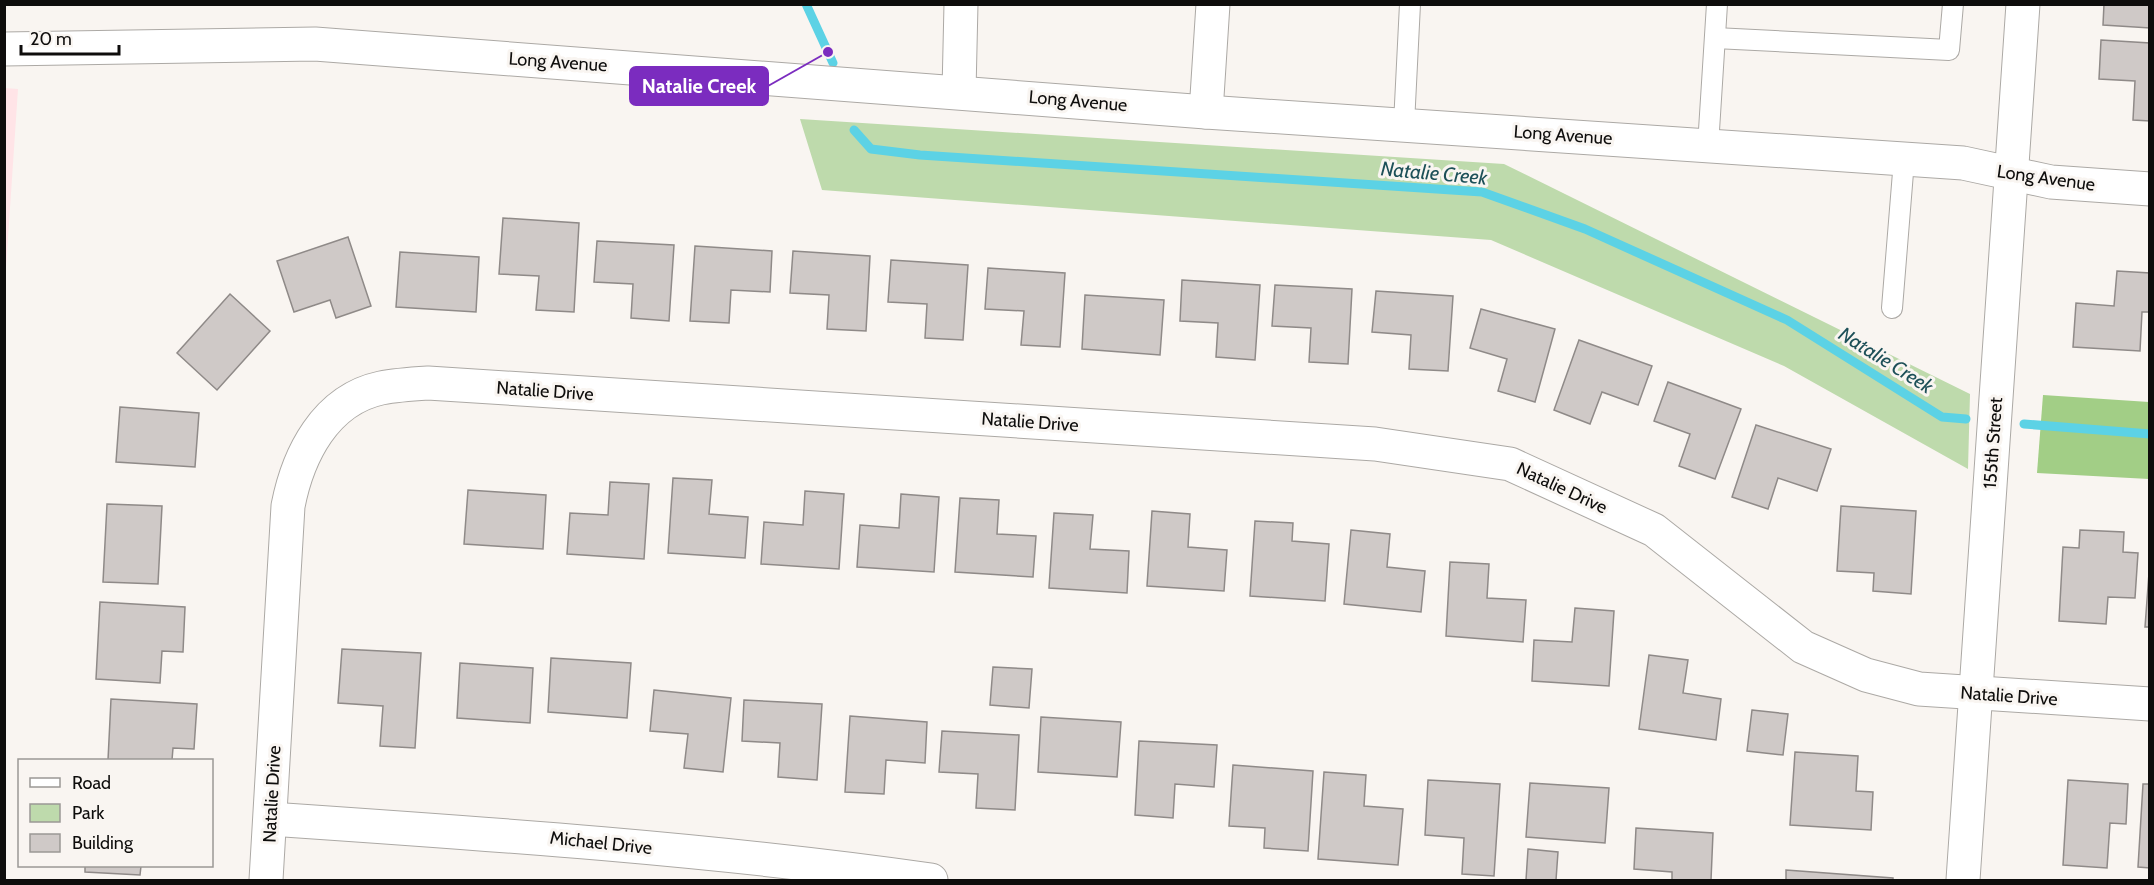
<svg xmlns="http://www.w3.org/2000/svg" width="2154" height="885" font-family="Cabin,sans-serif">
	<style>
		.education { fill: #ffe4e7 }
		.green { fill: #bedaac }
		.forest { fill: #a2ce86 }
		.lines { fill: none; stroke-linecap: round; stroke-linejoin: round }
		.stream { stroke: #5cd2e5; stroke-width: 9 }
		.building { fill: #cfc9c7; stroke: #8f8a88; stroke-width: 1.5 }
		.lane-casing { stroke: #aca9a5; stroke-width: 22 }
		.street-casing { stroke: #aca9a5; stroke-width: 35 }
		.secondary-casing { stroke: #aca9a5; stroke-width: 35 }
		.lane { stroke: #fff; stroke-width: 20 }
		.street { stroke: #fff; stroke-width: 33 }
		.secondary { stroke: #fff; stroke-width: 33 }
		.labels { text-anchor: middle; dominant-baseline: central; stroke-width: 6; stroke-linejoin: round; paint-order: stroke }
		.street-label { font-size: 18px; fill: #0e0d0c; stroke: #f9f5f1 }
		.water-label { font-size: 20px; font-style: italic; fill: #1d5058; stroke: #f9f5f1 }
		.leader { fill: none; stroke: #7b2cbf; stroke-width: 2 }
		.callout-dot { fill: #7b2cbf; stroke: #f9f5f1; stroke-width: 2 }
		.callout { fill: #7b2cbf; stroke: #7b2cbf; stroke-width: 2 }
		.callout-label { font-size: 20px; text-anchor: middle; font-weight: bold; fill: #fff }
	</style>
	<rect width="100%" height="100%" fill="#f9f5f1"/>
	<polygon class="education" points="5,88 18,89 5,283 4,88"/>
	<polygon class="green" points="800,119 1504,164 1970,394 1968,469 1784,366 1491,240 822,190"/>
	<polygon class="forest" points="2043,395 2149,402 2149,479 2037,473"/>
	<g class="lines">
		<g class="stream">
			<polyline points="806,4 833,63"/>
			<polyline points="854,130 871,149 920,155 1482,192 1585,229 1787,320 1942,417 1966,419"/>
			<polyline points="2024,424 2150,434"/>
		</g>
	</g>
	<g class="building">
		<polygon points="2104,4 2150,4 2150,28 2103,25"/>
		<polygon points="2101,40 2150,43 2150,121 2133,120 2135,81 2099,79"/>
		<polygon points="503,218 579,223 574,312 536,310 539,276 499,274"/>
		<polygon points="348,237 371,306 336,318 330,300 294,312 277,261"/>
		<polygon points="597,241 674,245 669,321 631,318 633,284 594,282"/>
		<polygon points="695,246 772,251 770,292 731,290 729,323 690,321"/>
		<polygon points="793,251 870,256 866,331 827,329 829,295 790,293"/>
		<polygon points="400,252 479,257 476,312 396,307"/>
		<polygon points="891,260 968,265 963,340 925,338 927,304 888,302"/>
		<polygon points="988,268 1065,273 1060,347 1021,345 1024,311 985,309"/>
		<polygon points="2117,271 2150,273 2150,312 2142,312 2140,351 2073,347 2076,303 2114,306"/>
		<polygon points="1182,280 1260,285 1255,360 1216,357 1218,323 1180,321"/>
		<polygon points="1275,285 1352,289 1348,364 1309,362 1311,328 1272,326"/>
		<polygon points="1376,291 1453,296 1448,371 1409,369 1411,335 1372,332"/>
		<polygon points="230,294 270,331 217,390 177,353"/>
		<polygon points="1085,295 1164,300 1160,355 1082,349"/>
		<polygon points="1481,309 1555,329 1535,402 1498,391 1507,359 1470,348"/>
		<polygon points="1579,340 1652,366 1638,405 1602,392 1590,424 1554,410"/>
		<polygon points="1668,382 1741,409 1715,479 1679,466 1690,434 1654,421"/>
		<polygon points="120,407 199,413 195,467 116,462"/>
		<polygon points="1756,425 1831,449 1817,491 1778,478 1768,509 1732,497"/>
		<polygon points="673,478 712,480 709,514 748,517 745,558 668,553"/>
		<polygon points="610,482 649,484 644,559 567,554 570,513 608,515"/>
		<polygon points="468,490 546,495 543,549 464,544"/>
		<polygon points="805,491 844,494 839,569 761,564 764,522 803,525"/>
		<polygon points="901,494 939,497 934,572 857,567 860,525 899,528"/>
		<polygon points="960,498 999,500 997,534 1036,536 1033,577 955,572"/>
		<polygon points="107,504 162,506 158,584 103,582"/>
		<polygon points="1841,506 1916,511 1911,594 1873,591 1874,573 1837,571"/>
		<polygon points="1152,511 1190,514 1188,547 1227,550 1224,591 1147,586"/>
		<polygon points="1054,513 1093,515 1090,549 1129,551 1127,593 1049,588"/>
		<polygon points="1255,521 1293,523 1292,541 1329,544 1325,601 1250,596"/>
		<polygon points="1351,530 1390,534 1387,567 1425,571 1421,612 1344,604"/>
		<polygon points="2080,530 2124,532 2123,552 2138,553 2135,598 2108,597 2106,624 2059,621 2063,547 2079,548"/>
		<polygon points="1450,562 1489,564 1487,598 1526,600 1523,642 1446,636"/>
		<polygon points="2149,573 2150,573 2150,627 2145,627"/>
		<polygon points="100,602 185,607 183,652 162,651 160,683 96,679"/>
		<polygon points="1575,608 1614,611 1609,686 1532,681 1534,640 1572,642"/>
		<polygon points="342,649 421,653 415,748 380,746 383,706 338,703"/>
		<polygon points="1649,655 1688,660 1683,693 1721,699 1716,740 1639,729"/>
		<polygon points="551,658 631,663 627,718 548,712"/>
		<polygon points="460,663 533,668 530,723 457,718"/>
		<polygon points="993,667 1032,669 1029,708 990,705"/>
		<polygon points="654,690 731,698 723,772 684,768 688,734 650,731"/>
		<polygon points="111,699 197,704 194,749 173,748 172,760 108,760"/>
		<polygon points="744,700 822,704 817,780 778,777 780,743 742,741"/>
		<polygon points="1752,710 1788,714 1783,755 1747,751"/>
		<polygon points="850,716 927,722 925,763 886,760 884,794 845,792"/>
		<polygon points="1041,717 1121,722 1117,777 1038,772"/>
		<polygon points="942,731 1019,735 1015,810 976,808 978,774 939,772"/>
		<polygon points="1139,741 1217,745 1214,787 1175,784 1173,818 1135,815"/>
		<polygon points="1795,752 1858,756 1856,791 1873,792 1871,830 1790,825"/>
		<polygon points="1233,765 1313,771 1308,851 1264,848 1265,828 1229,826"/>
		<polygon points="1324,772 1366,775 1364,806 1403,809 1398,865 1318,859"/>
		<polygon points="1428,780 1500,784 1494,876 1462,874 1464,838 1425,835"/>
		<polygon points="2068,780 2128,784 2126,824 2110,823 2107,868 2063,865"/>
		<polygon points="1530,783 1609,788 1605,843 1526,837"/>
		<polygon points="2143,784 2150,784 2150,868 2138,867"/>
		<polygon points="1636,828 1713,833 1711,880 1672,880 1672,872 1634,869"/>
		<polygon points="1528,849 1558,852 1556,880 1526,880"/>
		<polygon points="85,866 141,866 140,875 85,872"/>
		<polygon points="1786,870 1893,878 1893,880 1786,880"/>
	</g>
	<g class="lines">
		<defs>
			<g id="lane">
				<polyline points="1715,38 1949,50 1953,4"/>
				<polyline points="1404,124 1410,4"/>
				<polyline points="1708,146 1717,4"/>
				<polyline points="1892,308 1904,160"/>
			</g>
			<g id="street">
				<polyline points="4,49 315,44 1206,112 1963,163 2051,182 2150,189"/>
				<polyline points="959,91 961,4"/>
				<polyline points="1206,112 1213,4"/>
				<path d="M271,819C491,834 712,849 931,880"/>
				<path d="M266,880L288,506C298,455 325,400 381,388C396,385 412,384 428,383L1375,444L1510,464L1654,530L1803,647L1866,675L1919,689L2150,704"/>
			</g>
			<polyline id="secondary" points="1963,880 2023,4"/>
		</defs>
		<use href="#lane" class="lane-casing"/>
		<use href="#street" class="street-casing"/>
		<use href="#secondary" class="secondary-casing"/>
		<use href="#lane" class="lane"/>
		<use href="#street" class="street"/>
		<use href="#secondary" class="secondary"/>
	</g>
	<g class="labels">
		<g class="street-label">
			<text transform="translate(558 62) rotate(4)">Long Avenue</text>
			<text transform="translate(1078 101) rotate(5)">Long Avenue</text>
			<text transform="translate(1563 135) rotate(4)">Long Avenue</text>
			<text transform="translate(2046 178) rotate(8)">Long Avenue</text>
			<text transform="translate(545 391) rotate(4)">Natalie Drive</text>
			<text transform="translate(1030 422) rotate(4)">Natalie Drive</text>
			<text transform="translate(1993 443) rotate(-86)">155th Street</text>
			<text transform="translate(1562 488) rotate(25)">Natalie Drive</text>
			<text transform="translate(2009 696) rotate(4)">Natalie Drive</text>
			<text transform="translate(272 794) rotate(-87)">Natalie Drive</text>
			<text transform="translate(601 843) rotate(6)">Michael Drive</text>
		</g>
		<g class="water-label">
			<text transform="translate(1434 173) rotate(5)">Natalie Creek</text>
			<text transform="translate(1886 360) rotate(32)">Natalie Creek</text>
		</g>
	</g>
	<path class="leader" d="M828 52L768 86"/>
	<circle class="callout-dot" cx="828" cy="52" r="6"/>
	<rect class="callout" x="630" y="67" width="138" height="38" rx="6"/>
	<g class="callout-label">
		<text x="699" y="93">Natalie Creek</text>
	</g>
	<rect width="2154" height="885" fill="none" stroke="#0e0d0c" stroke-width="12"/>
	<rect x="18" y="759" width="195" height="108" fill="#f9f5f1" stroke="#9b9895" stroke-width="1.5"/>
	<rect x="30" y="778" width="30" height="9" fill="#ffffff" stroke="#9b9895" stroke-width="1.5"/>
	<text x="72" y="789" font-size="18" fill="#0e0d0c">Road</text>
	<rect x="30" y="804" width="30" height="18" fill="#bedaac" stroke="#9b9895" stroke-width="1.5"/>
	<text x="72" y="819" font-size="18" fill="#0e0d0c">Park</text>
	<rect x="30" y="834" width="30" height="18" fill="#cfc9c7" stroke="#9b9895" stroke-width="1.5"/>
	<text x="72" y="849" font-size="18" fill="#0e0d0c">Building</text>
	<path d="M21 45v9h98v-9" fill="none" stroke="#0e0d0c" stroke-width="3"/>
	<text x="30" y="45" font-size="18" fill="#0e0d0c" stroke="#f9f5f1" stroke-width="4.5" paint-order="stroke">20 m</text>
</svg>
